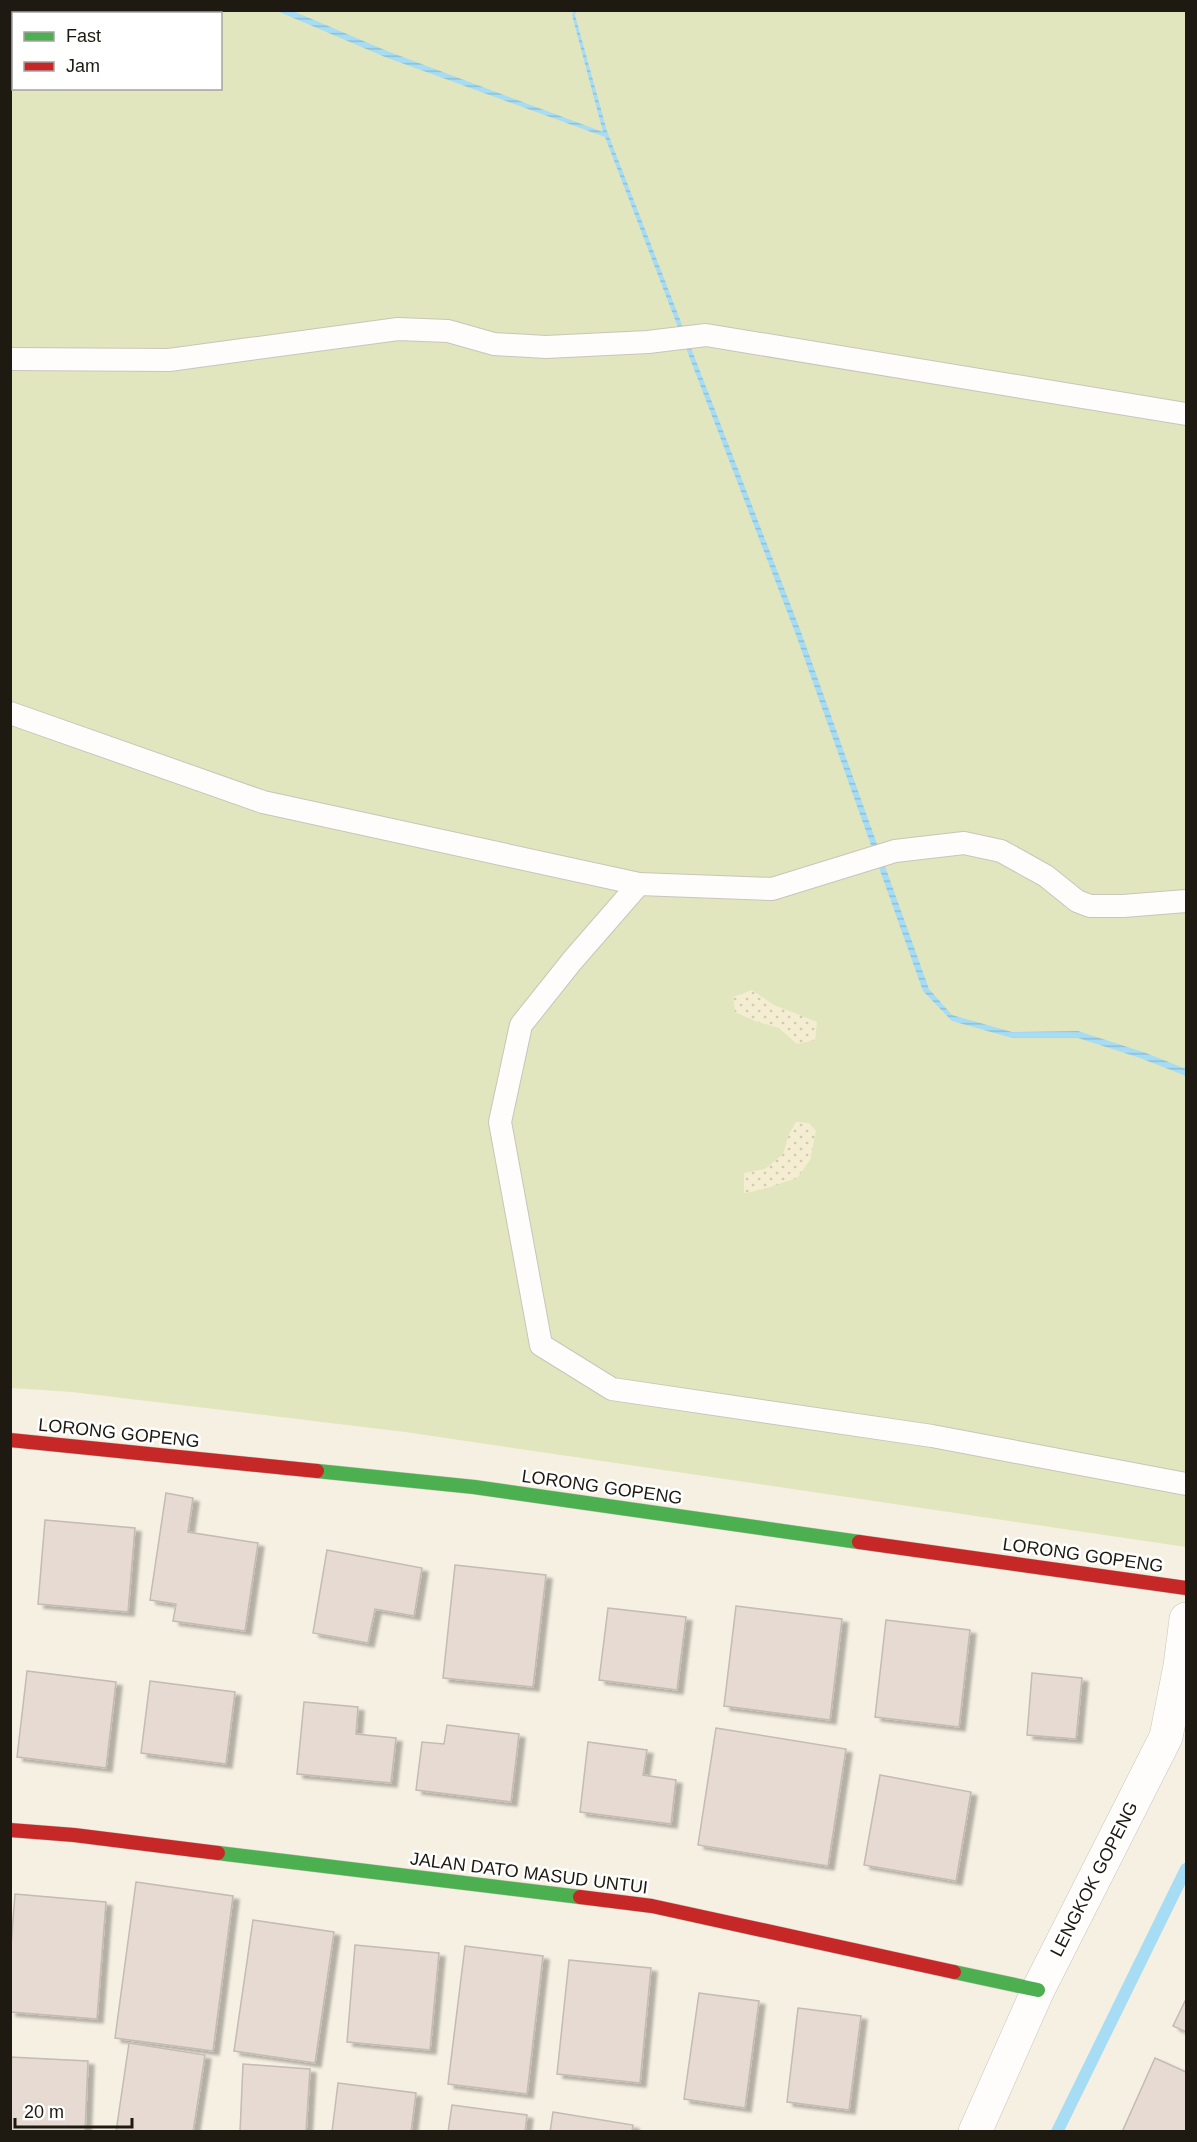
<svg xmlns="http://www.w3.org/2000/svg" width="1197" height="2142" font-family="Helvetica,sans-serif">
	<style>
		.green { fill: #e1e6bf; fill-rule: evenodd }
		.sand { fill: url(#sand-dots) }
		.water { fill: url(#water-rules) }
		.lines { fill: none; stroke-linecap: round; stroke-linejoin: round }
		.stream { stroke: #a6ddf5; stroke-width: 12 }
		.building { fill: #e6dad2; stroke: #c3bbb4; stroke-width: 1.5; filter: url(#shadow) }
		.lane-casing { stroke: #c9c5ba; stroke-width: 24 }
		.street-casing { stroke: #c9c5ba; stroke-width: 34 }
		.fast-casing { stroke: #c9c5ba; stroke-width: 15 }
		.jam-casing { stroke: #c9c5ba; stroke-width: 15 }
		.lane { stroke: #fefdfb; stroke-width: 22 }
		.street { stroke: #fefdfb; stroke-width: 33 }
		.fast { stroke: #4caf50; stroke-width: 14 }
		.jam { stroke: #c62828; stroke-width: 14 }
		.labels { text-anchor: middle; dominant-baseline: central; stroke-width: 5; stroke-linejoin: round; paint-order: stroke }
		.street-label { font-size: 18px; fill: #1e1a11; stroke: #fff }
	</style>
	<defs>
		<pattern id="sand-dots" width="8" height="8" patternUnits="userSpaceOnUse" patternTransform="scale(1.5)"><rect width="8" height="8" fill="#f5edd2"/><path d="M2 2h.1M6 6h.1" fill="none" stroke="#d2cbb3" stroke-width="1.8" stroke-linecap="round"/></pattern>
		<pattern id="water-rules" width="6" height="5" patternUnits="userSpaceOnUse" patternTransform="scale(1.5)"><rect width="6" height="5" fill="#a6ddf5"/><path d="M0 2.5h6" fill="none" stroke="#8ebdd1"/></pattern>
		<filter id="shadow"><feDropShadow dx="6" dy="4" stdDeviation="1.5" flood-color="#0004"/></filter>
	</defs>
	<rect width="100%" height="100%" fill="#f6f0e2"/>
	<path class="green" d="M11,11H1186V1547L405,1432L72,1392L11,1388ZM14,14H220V88H14Z"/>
	<g class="sand">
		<polygon points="752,990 774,1005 817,1022 815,1040 797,1044 779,1028 755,1021 735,1012 733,997"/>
		<path d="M796,1122L809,1123L816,1131L810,1160L797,1178C779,1183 763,1191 744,1193V1173L765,1169L783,1154L789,1134Z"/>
	</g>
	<polygon class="water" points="277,11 293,11 387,51 603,132 572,15 574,11 576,11 575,15 607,131 801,632 929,989 952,1015 1012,1032 1078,1031 1146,1053 1186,1069 1186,1076 1140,1058 1078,1038 1012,1038 952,1021 923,991 796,635 605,137 385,57"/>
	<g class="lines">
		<polyline class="stream" points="1057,2132 1186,1869"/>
	</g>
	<g class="building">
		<polygon points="166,1493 193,1498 188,1532 258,1543 245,1631 173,1621 176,1604 150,1600"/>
		<polygon points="45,1520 135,1528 128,1612 38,1604"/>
		<polygon points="327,1550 422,1568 414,1616 375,1609 368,1643 313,1633"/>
		<polygon points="455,1565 546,1575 533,1687 443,1678"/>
		<polygon points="736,1606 842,1619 830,1720 724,1706"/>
		<polygon points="608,1608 686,1617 677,1690 599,1680"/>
		<polygon points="886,1620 970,1630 959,1727 875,1717"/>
		<polygon points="27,1671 116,1682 106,1768 17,1757"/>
		<polygon points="1032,1673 1082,1678 1076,1739 1027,1735"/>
		<polygon points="150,1681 235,1692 226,1764 141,1753"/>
		<polygon points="304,1702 358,1707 356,1734 396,1738 391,1783 297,1774"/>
		<polygon points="447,1725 519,1734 511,1802 416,1790 422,1742 444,1744"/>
		<polygon points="716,1728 846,1749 828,1866 698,1845"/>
		<polygon points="588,1742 647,1750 643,1775 676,1780 671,1824 580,1812"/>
		<polygon points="880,1775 971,1792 956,1881 864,1865"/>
		<polygon points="136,1882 233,1896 213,2051 115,2038"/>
		<polygon points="15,1894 106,1902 97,2019 10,2012 10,1959"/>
		<polygon points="253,1920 334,1932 315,2063 234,2051"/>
		<polygon points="355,1945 439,1953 430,2050 347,2042"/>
		<polygon points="465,1946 543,1956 527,2094 448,2084"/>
		<polygon points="569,1960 651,1968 640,2083 557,2074"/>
		<polygon points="699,1993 759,2001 745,2108 684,2099"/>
		<polygon points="1186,1999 1186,2032 1173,2026"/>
		<polygon points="798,2008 861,2016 849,2110 787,2102"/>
		<polygon points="129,2043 205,2055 193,2132 116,2132"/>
		<polygon points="10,2057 88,2061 85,2132 10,2132"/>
		<polygon points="1155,2058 1186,2072 1186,2132 1122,2132"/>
		<polygon points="243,2064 310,2069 306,2132 240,2132"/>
		<polygon points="338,2083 416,2093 411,2132 332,2132"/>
		<polygon points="452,2105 527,2115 525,2132 448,2132"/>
		<polygon points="553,2112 633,2125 632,2132 550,2132"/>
	</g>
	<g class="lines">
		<defs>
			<g id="lane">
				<polyline points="10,359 169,360 398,329 448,331 494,344 546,347 648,342 706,335 1186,414"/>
				<polyline points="10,713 263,802 639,884 772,889 895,851 964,843 1001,851 1046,876 1077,901 1090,906 1123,906 1186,901"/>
				<polyline points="639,884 572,961 521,1025 500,1122 541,1345 612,1389 932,1436 1186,1484"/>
			</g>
			<polyline id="street" points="975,2132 1038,1990 1166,1737 1180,1666 1186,1619"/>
			<g id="fast">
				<polyline points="317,1471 474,1487 859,1542"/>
				<polyline points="218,1853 580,1897"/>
				<polyline points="954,1972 1038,1990"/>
			</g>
			<g id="jam">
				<polyline points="10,1440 317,1471"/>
				<polyline points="859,1542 1186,1588"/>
				<polyline points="10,1830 74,1835 218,1853"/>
				<polyline points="580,1897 652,1906 954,1972"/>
			</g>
		</defs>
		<use href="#lane" class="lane-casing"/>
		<use href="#street" class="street-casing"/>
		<use href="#fast" class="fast-casing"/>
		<use href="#jam" class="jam-casing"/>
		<use href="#lane" class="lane"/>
		<use href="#street" class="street"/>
		<use href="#fast" class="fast"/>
		<use href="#jam" class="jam"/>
	</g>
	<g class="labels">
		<g class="street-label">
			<text transform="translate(119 1433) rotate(6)">LORONG GOPENG</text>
			<text transform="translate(602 1487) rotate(8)">LORONG GOPENG</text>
			<text transform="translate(1083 1555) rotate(8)">LORONG GOPENG</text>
			<text transform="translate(529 1873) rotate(7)">JALAN DATO MASUD UNTUI</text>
			<text transform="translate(1094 1879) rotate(-63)">LENGKOK GOPENG</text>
		</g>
	</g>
	<rect width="1197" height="2142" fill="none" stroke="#1e1a11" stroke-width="24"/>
	<rect x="12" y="12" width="210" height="78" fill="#ffffff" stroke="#a5a3a0" stroke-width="1.5"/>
	<rect x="24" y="32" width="30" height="9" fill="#4caf50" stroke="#a5a3a0" stroke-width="1.5"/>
	<text x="66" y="42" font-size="18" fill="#1e1a11">Fast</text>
	<rect x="24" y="62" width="30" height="9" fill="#c62828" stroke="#a5a3a0" stroke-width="1.5"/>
	<text x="66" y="72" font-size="18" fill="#1e1a11">Jam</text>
	<path d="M15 2118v9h117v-9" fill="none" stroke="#1e1a11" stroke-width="3"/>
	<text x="24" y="2118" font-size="18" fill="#1e1a11" stroke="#ffffff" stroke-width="4.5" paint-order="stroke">20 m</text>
</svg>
